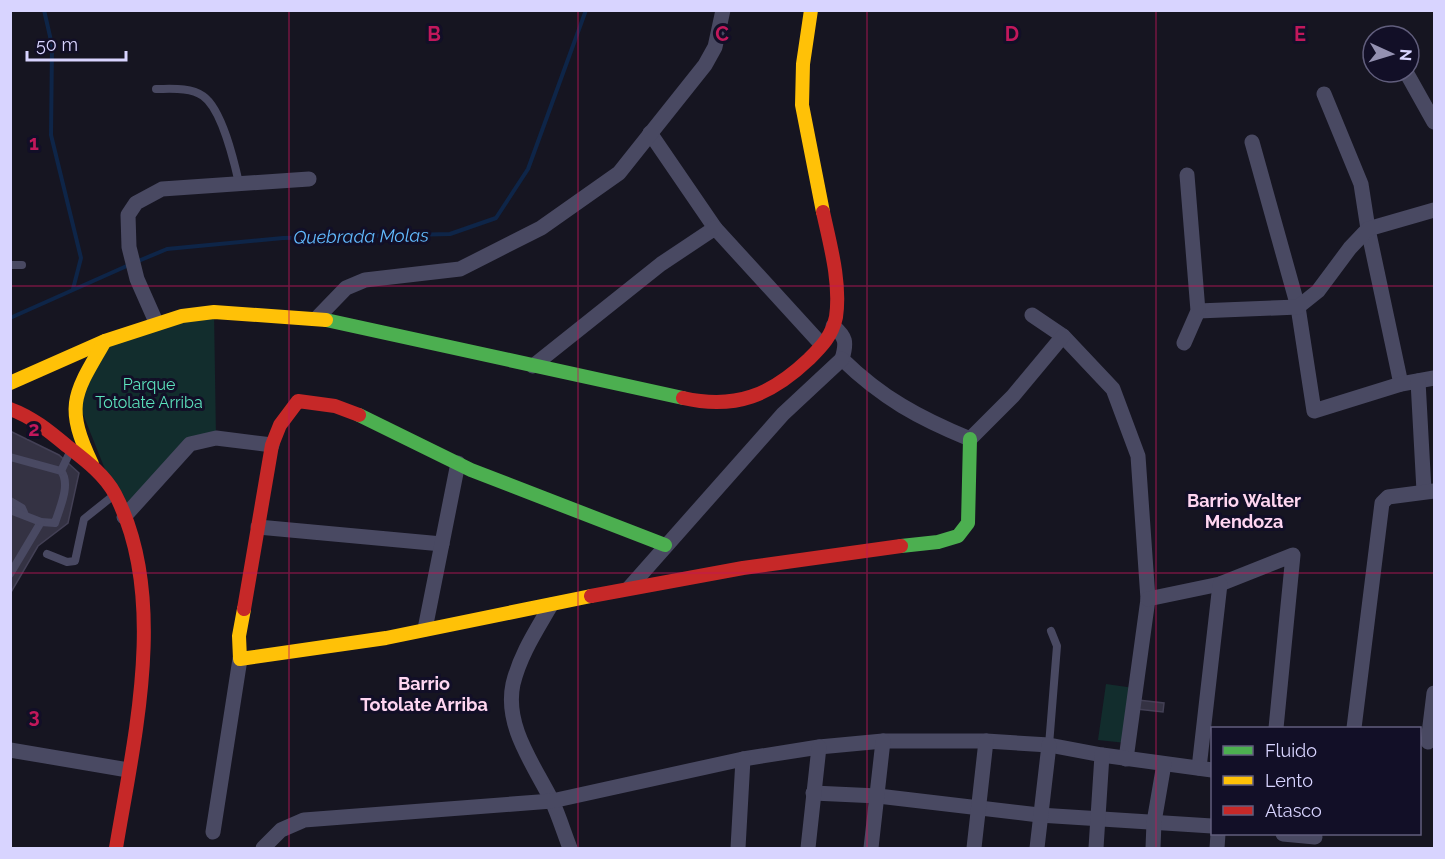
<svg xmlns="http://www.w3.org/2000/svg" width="1445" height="859" font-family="Raleway,sans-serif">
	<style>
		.green { fill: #122d2d }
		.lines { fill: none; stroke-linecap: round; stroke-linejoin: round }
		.stream { stroke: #0e2548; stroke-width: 4 }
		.building { fill: #343243; stroke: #434055; stroke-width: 1.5 }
		.lane { stroke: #494962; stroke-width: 8 }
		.street { stroke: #494962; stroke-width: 15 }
		.fast { stroke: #4caf50; stroke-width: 14 }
		.slow { stroke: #ffc107; stroke-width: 14 }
		.jam { stroke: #c62828; stroke-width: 14 }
		.grid { fill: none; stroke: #c2185b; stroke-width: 1.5; stroke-opacity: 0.55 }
		.labels { text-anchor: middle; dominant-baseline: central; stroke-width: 6; stroke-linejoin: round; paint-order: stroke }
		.park-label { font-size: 16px; fill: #5ce3bd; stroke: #120f27 }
		.water-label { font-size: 18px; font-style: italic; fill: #62bbff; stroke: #120f27 }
		.neighbourhood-label { font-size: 18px; font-weight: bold; fill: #ffd6f1; stroke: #120f27 }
		.grid-label { font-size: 20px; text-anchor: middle; font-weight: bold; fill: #c2185b; stroke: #120f27; stroke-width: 6; stroke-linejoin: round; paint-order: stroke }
	</style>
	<rect width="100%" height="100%" fill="#161521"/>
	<g class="green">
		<polygon points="214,312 216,438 190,444 124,517 75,394 105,341"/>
		<polygon points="1106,684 1134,688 1126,743 1098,740"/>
	</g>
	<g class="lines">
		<g class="stream">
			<polyline points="44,10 52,45 51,135 81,258 73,289"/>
			<polyline points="136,262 167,249 283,238 450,234 496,218 528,169 586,10"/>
			<polyline points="10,318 129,265"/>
		</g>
	</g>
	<g class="building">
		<polygon points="10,431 59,455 79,473 68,523 38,546 10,594"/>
		<polygon points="1138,700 1164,703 1163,712 1137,709"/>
	</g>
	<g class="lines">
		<g class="lane">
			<path d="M156,89C171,89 190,87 203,96C222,109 234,161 239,183"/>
			<polyline points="10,265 22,265"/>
			<path d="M10,457L61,471C71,484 60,507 55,523L41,522L10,574"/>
			<polyline points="61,471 71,450"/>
			<polyline points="10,501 22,508 25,515"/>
			<polyline points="10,510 41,522"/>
			<polyline points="47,554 67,562 75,561 84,519 114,495"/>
			<polyline points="1049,745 1057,646 1051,631"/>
		</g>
		<g class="street">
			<polyline points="1406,72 1434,122"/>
			<polyline points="1324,94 1361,184 1368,229 1401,384"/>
			<polyline points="650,133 715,228"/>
			<polyline points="1252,142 1298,307 1314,411 1401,384 1434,378"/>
			<polyline points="1198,311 1298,307 1318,291 1350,248 1368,229 1434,210"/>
			<polyline points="1032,315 1063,336 1113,389 1138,456 1148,599 1126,759"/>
			<polyline points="317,318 346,288 365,280 460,269 541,228 619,173 705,65 715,47 723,10"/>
			<polyline points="156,322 137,279 129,247 128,215 136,203 162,189 309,179"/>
			<path d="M833,326C846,337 847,342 842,359C882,398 919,418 970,439L1013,396L1063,336"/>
			<polyline points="1184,343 1198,311 1187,175"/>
			<polyline points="533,366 661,264 715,228 821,344"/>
			<polyline points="1418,381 1424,491"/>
			<polyline points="124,517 190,444 216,438 272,445"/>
			<polyline points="258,527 442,544"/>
			<polyline points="629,588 783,414 842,359"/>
			<polyline points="1148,599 1220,584 1293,555 1276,728"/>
			<path d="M551,605C536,631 520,655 513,684C504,726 534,765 552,801C559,816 564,833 570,848"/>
			<polyline points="425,629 458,463"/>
			<polyline points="1354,728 1382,503 1388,497 1434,491"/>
			<polyline points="1428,742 1434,693"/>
			<polyline points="10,750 128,770"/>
			<polyline points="1199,768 1220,584"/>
			<polyline points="813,793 878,796 1039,815 1212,826"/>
			<polyline points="213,832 240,659"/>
			<polyline points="1283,834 1315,837"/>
			<polyline points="263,848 281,830 304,820 552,801 743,759 819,747 883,741 986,741 1049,745 1102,755 1212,770"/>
			<polyline points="738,848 743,759"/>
			<polyline points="808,848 819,747"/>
			<polyline points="871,848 883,741"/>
			<polyline points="974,848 986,741"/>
			<polyline points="1037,848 1049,745"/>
			<polyline points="1096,848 1102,755"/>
			<polyline points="1153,848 1154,822 1164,764"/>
			<polyline points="1217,848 1218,834"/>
		</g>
		<g class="fast">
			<polyline points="326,320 683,398"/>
			<polyline points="359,415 471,470 665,545"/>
			<polyline points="901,546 938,542 958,536 968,523 970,439"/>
		</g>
		<g class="slow">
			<polyline points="811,10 803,64 802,105 823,212"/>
			<polyline points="10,383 105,341 182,316 214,312 326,320"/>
			<path d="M92,464C64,405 74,394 105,341"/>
			<polyline points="244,609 239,636 240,659 386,638 591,596"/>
		</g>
		<g class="jam">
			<path d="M683,398C736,410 771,395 809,359C822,346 832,336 836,317C841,283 830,244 823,212"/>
			<path d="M10,409C32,417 49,431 67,446C85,460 104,474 115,494C169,597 134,739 116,848"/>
			<polyline points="591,596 743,568 901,546"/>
			<polyline points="244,609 272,445 280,425 298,401 335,406 359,415"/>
		</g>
	</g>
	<path class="grid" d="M289,10V848M578,10V848M867,10V848M1156,10V848M10,286H1434M10,573H1434"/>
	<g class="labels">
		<g class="park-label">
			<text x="149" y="384">Parque<tspan x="149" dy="18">Totolate Arriba</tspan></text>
		</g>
		<g class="water-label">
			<text transform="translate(361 236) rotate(-1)">Quebrada Molas</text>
		</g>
		<g class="neighbourhood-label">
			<text x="1244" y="500">Barrio Walter<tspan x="1244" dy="21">Mendoza</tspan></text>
			<text x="424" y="683">Barrio<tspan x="424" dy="21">Totolate Arriba</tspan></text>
		</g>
	</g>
	<g class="grid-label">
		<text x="434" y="41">B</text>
		<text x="722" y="41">C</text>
		<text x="1012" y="41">D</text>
		<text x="1300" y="41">E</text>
		<text x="34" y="150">1</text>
		<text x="34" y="436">2</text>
		<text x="34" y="723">3</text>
	</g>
	<rect width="1445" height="859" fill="none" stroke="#d8d4ff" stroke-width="24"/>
	<rect x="1211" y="727" width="210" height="108" fill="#120f27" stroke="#615e7d" stroke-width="1.5"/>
	<rect x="1223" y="746" width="30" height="9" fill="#4caf50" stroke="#615e7d" stroke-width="1.5"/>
	<text x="1265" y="757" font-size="18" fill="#d8d4ff">Fluido</text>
	<rect x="1223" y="776" width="30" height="9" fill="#ffc107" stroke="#615e7d" stroke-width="1.5"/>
	<text x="1265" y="787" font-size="18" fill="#d8d4ff">Lento</text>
	<rect x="1223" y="806" width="30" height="9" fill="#c62828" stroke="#615e7d" stroke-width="1.5"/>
	<text x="1265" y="817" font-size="18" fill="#d8d4ff">Atasco</text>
	<g transform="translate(1391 54) rotate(94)"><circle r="28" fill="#120f27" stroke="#615e7d" stroke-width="1.5"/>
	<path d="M0-4.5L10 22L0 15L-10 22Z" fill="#9491b1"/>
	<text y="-9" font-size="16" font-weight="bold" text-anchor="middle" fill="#d8d4ff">N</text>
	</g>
	<path d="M27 51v9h99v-9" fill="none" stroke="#d8d4ff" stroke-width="3"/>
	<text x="36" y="51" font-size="18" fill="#d8d4ff" stroke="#120f27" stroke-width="4.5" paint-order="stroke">50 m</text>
</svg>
